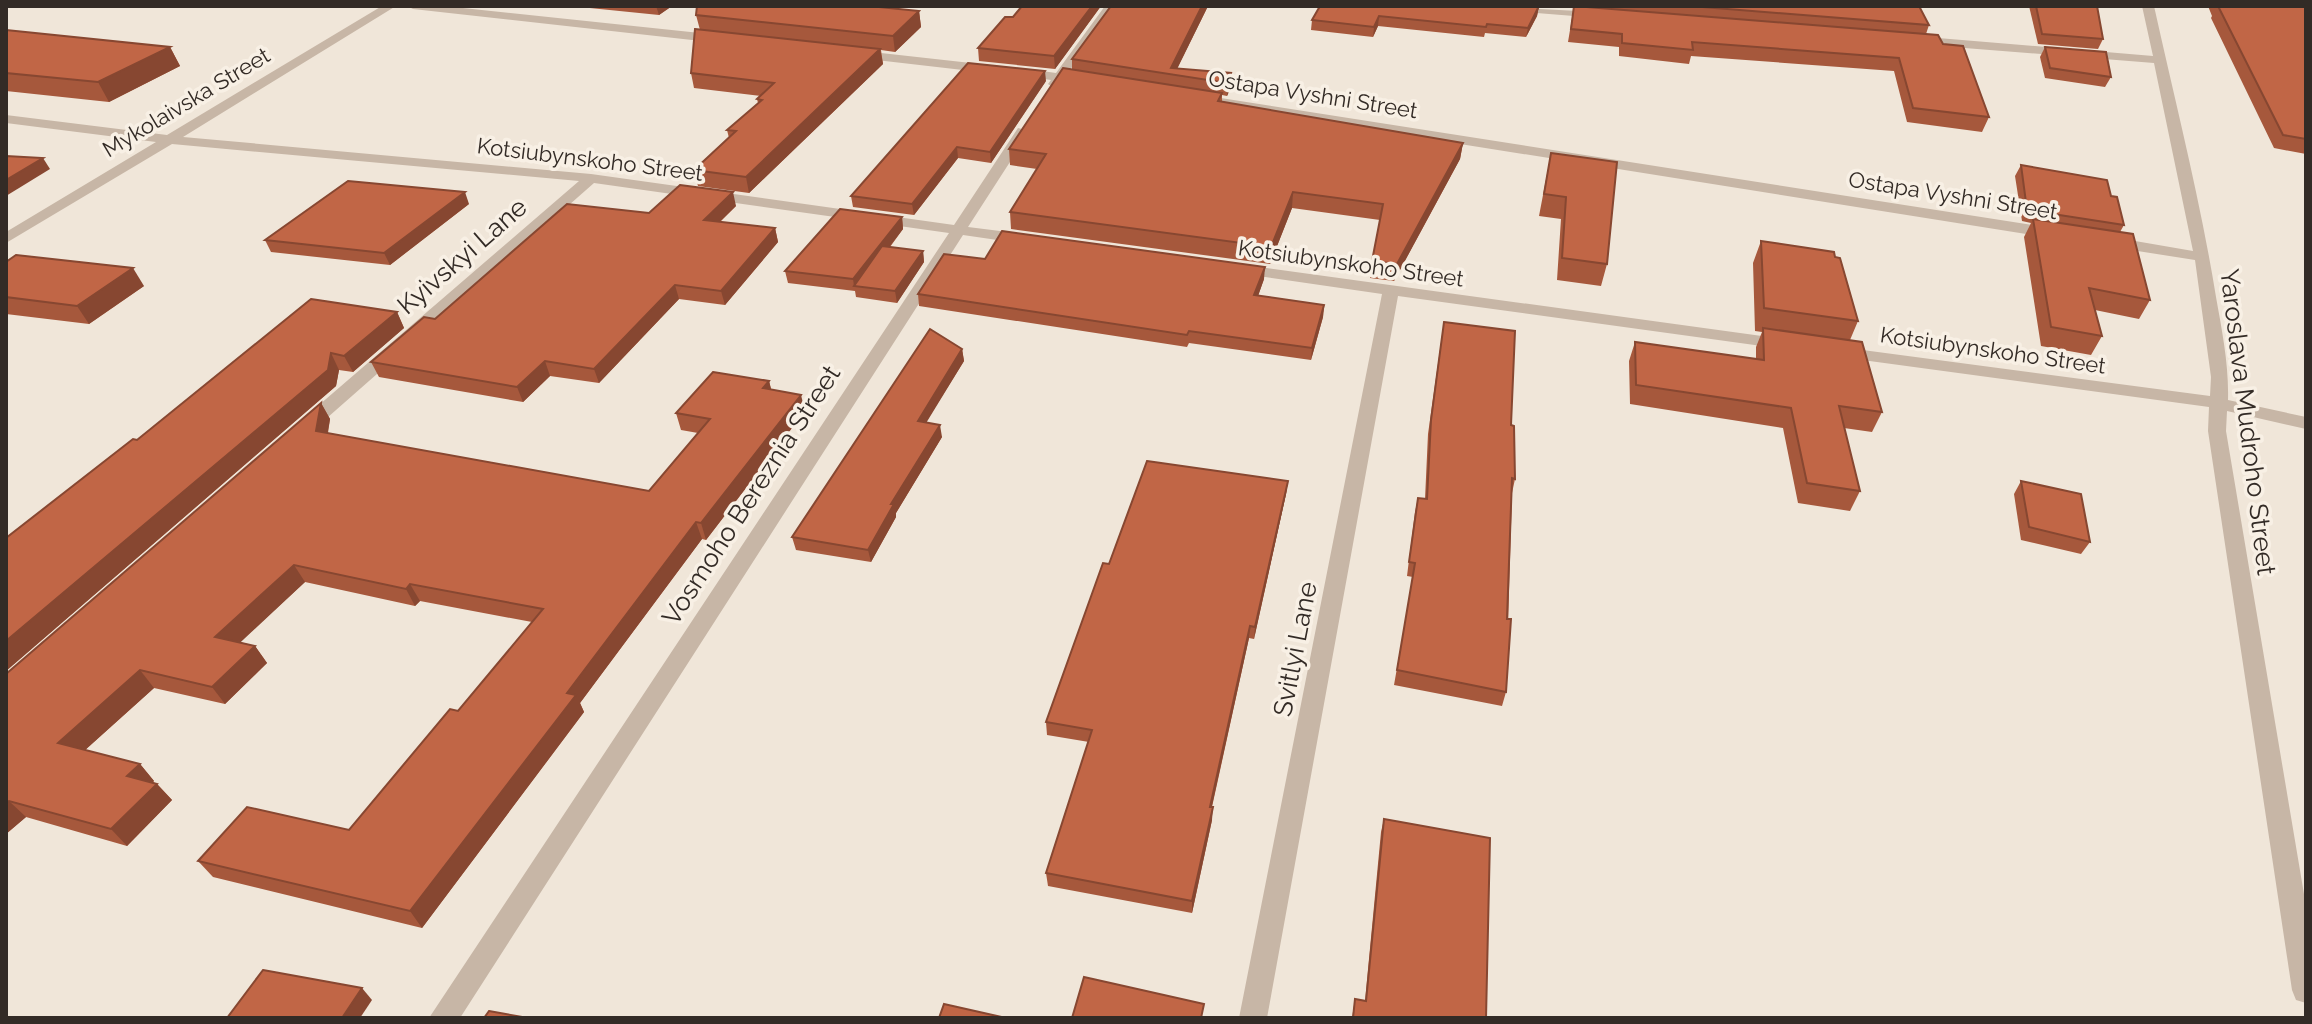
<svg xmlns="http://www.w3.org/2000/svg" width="2312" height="1024" font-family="Raleway,sans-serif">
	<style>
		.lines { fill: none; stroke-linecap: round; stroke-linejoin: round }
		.minor { fill: #c7b6a6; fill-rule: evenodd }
		.wall { fill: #a6583c }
		.shaded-wall { fill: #874731 }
		.building { fill: #c16646; stroke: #874731; stroke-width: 2 }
		.labels { text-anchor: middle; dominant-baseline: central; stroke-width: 7; stroke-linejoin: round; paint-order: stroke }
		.far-street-label { font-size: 22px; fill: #332b26; stroke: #f8f0e5 }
		.street-label { font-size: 26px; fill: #332b26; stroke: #f8f0e5 }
	</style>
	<rect width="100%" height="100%" fill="#f0e6d9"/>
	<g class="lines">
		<g class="minor">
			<polygon points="382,6 396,6 183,137 591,174 954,225 1018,128 1030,131 968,227 1024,234 1032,239 1024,244 963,235 460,1018 429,1018 949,233 594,183 311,432 304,434 295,428 297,424 579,181 172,144 6,243 6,232 156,142 6,123 6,115 167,135"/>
			<polygon points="407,6 444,6 719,35 725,39 719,43 413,9"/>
			<polygon points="1105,6 1117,6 1067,74 1088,77 1088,83 1063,81 1054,88 1048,84 1051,80 1017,75 1015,72 1021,68 1056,73"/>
			<polygon points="1482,6 1599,12 1605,15 1599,18 1488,9"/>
			<path d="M2142,6H2154C2175,101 2200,198 2216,297C2222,331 2229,365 2228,400L2306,417V429L2227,411L2226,431L2306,906V1003L2296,1000L2292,990L2208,431L2209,407L1840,357L1831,352L1840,347L2210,396L2211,377L2195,260L2112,247L2104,242L2112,237L2193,251L2154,63L1914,44L1908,40L1914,36L2153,56Z"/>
			<polygon points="854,50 989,65 995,69 989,73 850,57 850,51"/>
			<polygon points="1195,94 2052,228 2060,233 2052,238 1190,101 1190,95"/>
			<polygon points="1237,264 1784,339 1793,344 1784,349 1398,296 1267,1018 1239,1018 1382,294 1231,272 1231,266"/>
		</g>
	</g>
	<g class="wall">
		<polygon points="570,6 672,6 659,15"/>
		<polygon points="1022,6 1101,6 1055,69 979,61 978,48 1013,17"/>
		<polygon points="1111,6 1208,6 1177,69 1231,73 1231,87 1227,96 1222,95 1222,102 1463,143 1460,159 1394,281 1370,278 1380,220 1292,208 1270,264 1011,229 1010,212 1037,169 1010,165 1009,149 1072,70 1072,59"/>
		<polygon points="1539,6 1537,16 1526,37 1485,33 1484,37 1378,26 1373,37 1311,30 1312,20"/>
		<polygon points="1574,6 1919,6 1929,25 1926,34 1943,44 1989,117 1982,132 1907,122 1894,71 1691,56 1689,64 1619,56 1619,47 1568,42"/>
		<polygon points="2029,6 2097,6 2103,39 2098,49 2038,44"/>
		<polygon points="2208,6 2306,6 2306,154 2274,148 2211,18 2212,16"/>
		<polygon points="919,11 921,27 895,52 881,50 883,64 749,193 698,186 694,170 729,138 727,130 758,103 757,99 761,96 694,88 691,73 700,30 696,15"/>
		<polygon points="6,30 170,47 180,66 109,102 6,91"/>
		<polygon points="2045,47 2111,77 2105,87 2045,78 2040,57"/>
		<polygon points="1046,81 991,163 958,158 914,215 853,207 851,196"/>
		<polygon points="1551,153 1607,264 1601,286 1557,280 1561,219 1539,216"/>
		<polygon points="2021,165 2111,196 2124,225 2120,232 2150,300 2139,319 2095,310 2102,336 2091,355 2041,346 2024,237 2031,223 2022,221 2015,176"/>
		<polygon points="469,204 390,265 271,252 265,240"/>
		<polygon points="736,206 720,222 775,228 778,242 725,305 679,299 599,383 550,376 523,402 379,377 371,362 435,319 649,213"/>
		<polygon points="902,217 903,229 890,247 923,251 924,262 897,303 856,297 855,291 788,283 785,271"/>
		<polygon points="1761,241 1835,257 1858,321 1850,340 1882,412 1872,432 1844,428 1860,491 1850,511 1798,503 1783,428 1630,404 1629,361 1635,342 1756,359 1756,347 1762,332 1755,331 1753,263"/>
		<polygon points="985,259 1264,279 1258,296 1324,305 1323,317 1311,360 1189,343 1187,347 919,306 918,294"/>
		<polygon points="6,262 144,286 89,324 6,314"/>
		<polygon points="397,312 404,328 353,372 339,370 336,386 6,671 6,538"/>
		<polygon points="1442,335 1511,425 1515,479 1512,493 1506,692 1502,706 1394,685 1413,577 1407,576 1415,512 1418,498 1425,499 1428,434"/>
		<polygon points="962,349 964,361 926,422 942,437 896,513 896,517 871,562 796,550 792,537"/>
		<polygon points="769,381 771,389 805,411 706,540 702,539 580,703 584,712 422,928 213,877 198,861 349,830 458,711 532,622 420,601 415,606 305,582 240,642 255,646 267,663 225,704 154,688 85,750 140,764 154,781 153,782 157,784 172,800 127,846 26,817 6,834 6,674 321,403 330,419 328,433 649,491 698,433 681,430 676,413"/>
		<polygon points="1288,481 1286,494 1254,639 1249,638 1212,807 1212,820 1192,913 1048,886 1046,873 1089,742 1047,735 1046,722 1109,564"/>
		<polygon points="2021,481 2090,542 2081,554 2021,540 2014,494"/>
		<polygon points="1384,819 1486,1018 1352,1018 1355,999 1365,1001 1381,832"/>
	</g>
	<g class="shaded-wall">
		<polygon points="656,6 672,6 659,15"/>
		<polygon points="1092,6 1101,6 1055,69 1054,56"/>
		<polygon points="1202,6 1208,6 1174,75 1171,68"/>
		<polygon points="1539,6 1537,16 1526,37 1528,28"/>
		<polygon points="919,11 921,27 895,52 893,36"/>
		<polygon points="1379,16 1378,26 1373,37 1374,27"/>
		<polygon points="170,47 180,66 109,102 98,82"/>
		<polygon points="880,49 883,64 749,193 746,177"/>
		<polygon points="1045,71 1046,81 991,163 990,152"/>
		<polygon points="1231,73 1231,87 1227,96 1227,83"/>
		<polygon points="1463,143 1460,159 1394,281 1397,264"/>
		<polygon points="957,147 958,158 914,215 912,204"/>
		<polygon points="43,158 50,169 6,196 6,180"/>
		<polygon points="465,192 469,204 390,265 384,253"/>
		<polygon points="733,192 736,206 707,234 704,220"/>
		<polygon points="1293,192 1292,208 1270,264 1271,247"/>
		<polygon points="902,217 903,229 859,286 854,286 853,279"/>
		<polygon points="775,228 778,242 725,305 721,291"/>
		<polygon points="923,251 924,262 897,303 895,291"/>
		<polygon points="1265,267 1264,279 1254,307 1254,295"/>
		<polygon points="133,268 144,286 89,324 77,306"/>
		<polygon points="675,285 679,299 599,383 594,369"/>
		<polygon points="1324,305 1323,317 1311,360 1312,348"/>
		<polygon points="397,312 404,328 353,372 344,356"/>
		<polygon points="962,349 964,361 920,433 918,421"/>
		<polygon points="331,353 339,370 336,386 6,671 6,641"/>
		<polygon points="545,361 550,376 523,402 517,387"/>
		<polygon points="769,381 773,397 763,388"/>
		<polygon points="801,395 805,411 706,540 701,523"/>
		<polygon points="321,403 330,419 325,447 316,431"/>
		<polygon points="940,425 942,437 896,513 896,517 871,562 868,550 891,504"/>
		<polygon points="1288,481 1286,494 1254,639 1255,627"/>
		<polygon points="696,522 702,539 580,703 584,712 422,928 410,911 567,693"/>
		<polygon points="294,565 305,582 228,654 215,637"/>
		<polygon points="410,584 420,601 415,606 406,589"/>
		<polygon points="1250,626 1249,638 1209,819 1210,807"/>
		<polygon points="255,646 267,663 225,704 212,687"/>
		<polygon points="140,670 154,688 74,760 58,743"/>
		<polygon points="140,764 154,781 142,792 127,776"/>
		<polygon points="157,784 172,800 127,846 111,829"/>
		<polygon points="9,801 26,817 6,834 6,803"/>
		<polygon points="1213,807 1212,820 1192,913 1192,901"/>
		<polygon points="362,988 372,1000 360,1018 342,1018"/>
	</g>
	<g class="building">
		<polygon points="697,6 869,6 919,11 893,36 696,15"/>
		<polygon points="1022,6 1092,6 1054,56 978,48 1005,17 1013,17"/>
		<polygon points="1111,6 1202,6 1171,68 1231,73 1227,83 1072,59"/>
		<polygon points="1320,6 1539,6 1528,28 1487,24 1486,27 1379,16 1374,27 1312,20"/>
		<polygon points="1574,6 1938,35 1943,44 1963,46 1989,117 1913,108 1899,58 1692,42 1693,50 1622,43 1622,34 1571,29"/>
		<polygon points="1690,6 1919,6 1929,25"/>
		<polygon points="2036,6 2097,6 2103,39 2042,34"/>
		<polygon points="2218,6 2306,6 2306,139 2283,135"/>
		<polygon points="695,29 880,49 746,177 694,170 736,131 727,130 762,100 757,99 774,83 691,73"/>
		<polygon points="6,30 170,47 98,82 6,73"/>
		<polygon points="2045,47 2106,52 2111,77 2050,68"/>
		<polygon points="968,63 1045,71 990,152 957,147 912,204 851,196"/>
		<polygon points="1063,68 1222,93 1218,101 1463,143 1397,264 1372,261 1383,204 1293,192 1271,247 1010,212 1046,154 1009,149"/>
		<polygon points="1551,153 1617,162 1607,264 1562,258 1566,197 1544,194"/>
		<polygon points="6,156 43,158 6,180"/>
		<polygon points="2021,165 2107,180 2111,196 2117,197 2124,225 2027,210"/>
		<polygon points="348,181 465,192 384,253 265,240"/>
		<polygon points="680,185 733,192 704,220 775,228 721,291 675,285 594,369 545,361 517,387 371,362 424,317 435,319 567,204 649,213"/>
		<polygon points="840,209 902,217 853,279 785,271"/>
		<polygon points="2033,219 2133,234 2150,300 2089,288 2102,336 2051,327"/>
		<polygon points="1002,231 1265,267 1254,295 1324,305 1312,348 1189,331 1187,335 918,294 944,254 985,259"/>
		<polygon points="1761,241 1834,252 1835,257 1840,258 1858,321 1764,308"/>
		<polygon points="882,246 923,251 895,291 854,286"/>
		<polygon points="16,255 133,268 77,306 6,297 6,262"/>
		<polygon points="311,299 397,312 344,356 331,353 328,370 6,641 6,538 133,439 137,440"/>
		<polygon points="1444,322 1515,331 1511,425 1514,426 1515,479 1512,478 1507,619 1511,619 1506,692 1397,670 1415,563 1409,562 1418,498 1427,499 1431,420"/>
		<polygon points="1763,328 1862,342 1882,412 1839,406 1860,491 1807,483 1791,408 1636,385 1635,342 1764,360"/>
		<polygon points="930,329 962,349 918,421 940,425 891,504 894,504 868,550 792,537"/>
		<polygon points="713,372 769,381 763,388 801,395 701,523 696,522 567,693 576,695 410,911 198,861 247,807 349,830 450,709 458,711 543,609 410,584 406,589 294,565 215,637 255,646 212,687 140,670 58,743 140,764 127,776 157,784 111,829 9,801 6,803 6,674 321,403 316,431 649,491 710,419 676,413"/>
		<polygon points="1147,461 1288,481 1255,627 1250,626 1210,807 1213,807 1192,901 1046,873 1092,730 1046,722 1103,563 1109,564"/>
		<polygon points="2021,481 2081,494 2090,542 2029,527"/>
		<polygon points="1384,819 1490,838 1486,1018 1353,1018 1355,999 1366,1001"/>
		<polygon points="263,970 362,988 342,1018 227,1018"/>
		<polygon points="1084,977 1204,1004 1201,1018 1072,1018"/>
		<polygon points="944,1004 1006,1018 939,1018"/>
		<polygon points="489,1011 528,1018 484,1018"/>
	</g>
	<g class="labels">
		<g class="far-street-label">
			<text transform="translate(1313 94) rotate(9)">Ostapa Vyshni Street</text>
			<text transform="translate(186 102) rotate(-31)">Mykolaivska Street</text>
			<text transform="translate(590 159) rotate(7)">Kotsiubynskoho Street</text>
			<text transform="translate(1953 195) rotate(9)">Ostapa Vyshni Street</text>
			<text transform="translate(1351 263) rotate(8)">Kotsiubynskoho Street</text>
			<text transform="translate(1993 350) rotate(8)">Kotsiubynskoho Street</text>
		</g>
		<g class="street-label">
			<text transform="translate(462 256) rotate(-41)">Kyivskyi Lane</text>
			<text transform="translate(2248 422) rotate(83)">Yaroslava Mudroho Street</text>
			<text transform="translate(751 495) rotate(-57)">Vosmoho Bereznia Street</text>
			<text transform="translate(1295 649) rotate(-79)">Svitlyi Lane</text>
		</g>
	</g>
	<rect width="2312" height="1024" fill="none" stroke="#332b26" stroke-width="16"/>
</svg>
